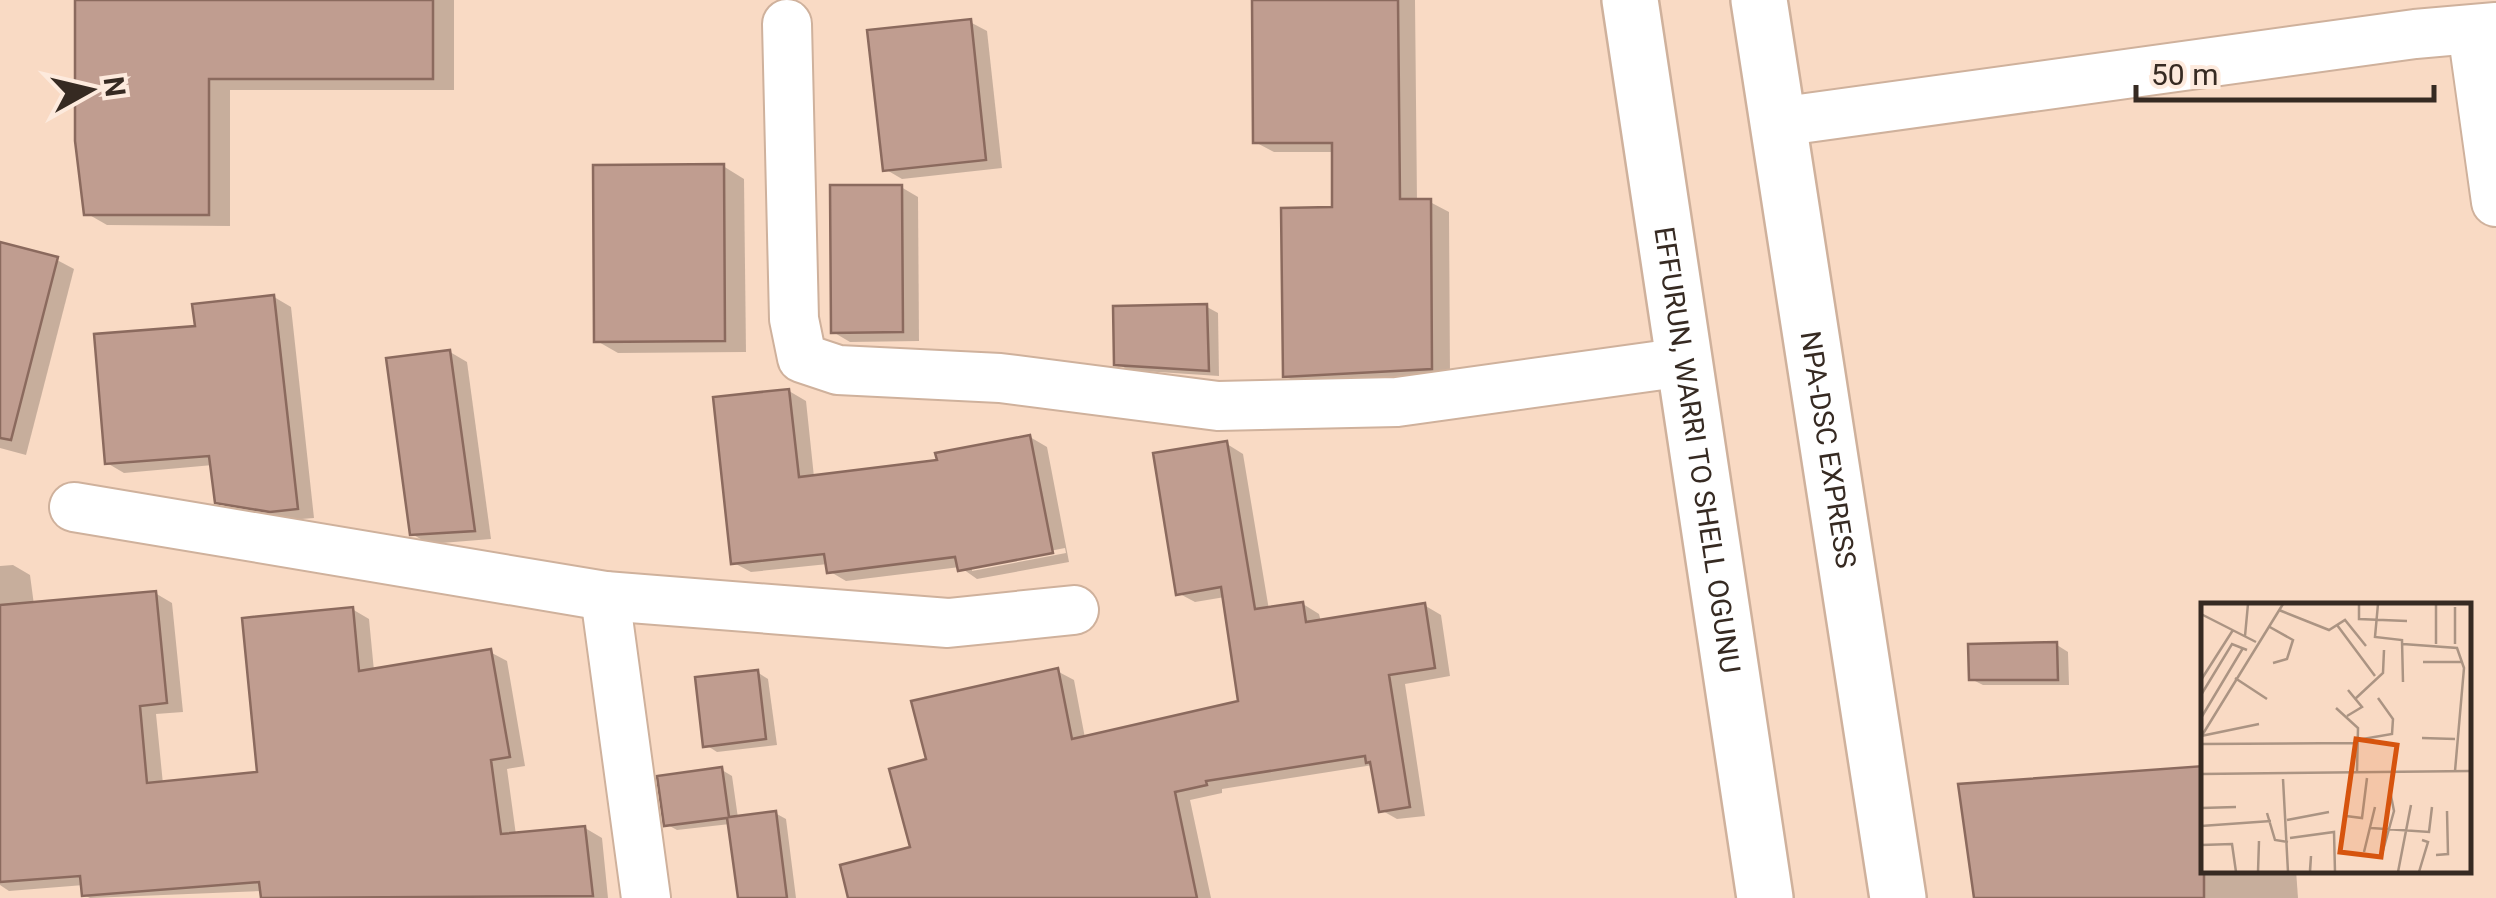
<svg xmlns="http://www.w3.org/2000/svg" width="2496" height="898" font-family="Roboto,sans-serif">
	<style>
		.shadow { fill: #0003; fill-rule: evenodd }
		.building { fill: #c09d90; stroke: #8b6a5e; stroke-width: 2.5 }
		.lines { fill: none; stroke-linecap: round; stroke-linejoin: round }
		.minor-casing { stroke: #cfb19c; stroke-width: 52 }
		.primary-casing { stroke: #cfb19c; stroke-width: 60 }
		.minor { stroke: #fff; stroke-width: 48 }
		.primary { stroke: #fff; stroke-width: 55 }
		.labels { text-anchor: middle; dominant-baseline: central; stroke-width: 8; stroke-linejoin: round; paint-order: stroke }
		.street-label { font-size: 28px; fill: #362a22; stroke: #fdeadd }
		.inset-road { fill: none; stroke: #ab9483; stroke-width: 2.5 }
		.view { fill: #d6540e; fill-opacity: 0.15; stroke: #d6540e; stroke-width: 5 }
		.inset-edge { fill: none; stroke: #362a22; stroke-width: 5 }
	</style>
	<rect width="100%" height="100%" fill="#f9dac4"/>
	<g class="shadow">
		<polygon points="77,0 454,0 454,90 230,90 230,226 107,225 86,213"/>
		<polygon points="1254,0 1415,0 1417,202 1430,202 1449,212 1450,379 1304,386 1285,376 1335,210 1334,152 1274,152 1255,142"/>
		<polygon points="970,22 987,31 1002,168 902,179 885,169"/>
		<polygon points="723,166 744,179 746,352 618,353 597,341"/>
		<polygon points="901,187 918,197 919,341 850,342 833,332"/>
		<polygon points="0,245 57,260 74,269 26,455 0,448"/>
		<polygon points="274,297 291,307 314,518 289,520 234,511 217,501 213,465 124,473 107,463 197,328"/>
		<polygon points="1207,307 1218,313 1219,376 1128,370 1117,363"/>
		<polygon points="450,352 467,362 491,539 429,544 412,534"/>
		<path d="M789,391L806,401L814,477L940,462L1030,437L1047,447L1069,562L977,579L960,567L846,581L829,571L828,564L751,572L734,563ZM1065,548L1066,553L972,571V566Z"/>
		<polygon points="1227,444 1243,454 1269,610 1303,604 1319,614 1321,622 1424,605 1441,615 1450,676 1405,684 1425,816 1397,819 1381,810 1373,765 1222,789 1222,793 1190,800 1211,898 851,898 913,849 929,761 1057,671 1074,680 1085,738 1241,703 1225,597 1195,602 1178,593"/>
		<polygon points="13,565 30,575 34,605 155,593 172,603 183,712 156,714 163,784 260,775 352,609 369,619 374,671 490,652 507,661 525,766 507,769 516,835 585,828 602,838 608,898 263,898 263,891 90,898 84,895 84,885 9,891 0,885 0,566"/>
		<polygon points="2057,645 2068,652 2069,685 1983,685 1971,679"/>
		<polygon points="757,672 768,679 777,745 717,752 706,745"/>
		<polygon points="722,770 732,776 738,818 775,813 786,819 796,898 740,898 730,824 677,830 666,824"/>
		<polygon points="2204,870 2296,870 2298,898 1976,898"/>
	</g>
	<g class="building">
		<polygon points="75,0 433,0 433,79 209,79 209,215 84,215 75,141"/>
		<polygon points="1252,0 1398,0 1400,199 1431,199 1432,369 1283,377 1281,208 1332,207 1332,143 1253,143"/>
		<polygon points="971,19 986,160 883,171 867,30"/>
		<polygon points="724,164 725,341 594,342 593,165"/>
		<polygon points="830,185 902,185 903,332 831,333"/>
		<polygon points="0,242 58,257 11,440 0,438"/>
		<polygon points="274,295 298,509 270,512 215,503 209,456 105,464 94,334 195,326 192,304"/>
		<polygon points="1207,304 1209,371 1114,365 1113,306"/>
		<polygon points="450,350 475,531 410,535 386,358"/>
		<polygon points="789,389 799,477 937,460 935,453 1030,435 1053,553 958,571 955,557 827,573 824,554 731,564 713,397"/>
		<polygon points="1227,441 1255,609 1303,602 1306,622 1425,603 1435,668 1389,675 1410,807 1379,812 1370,762 1366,763 1365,756 1206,781 1207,785 1175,792 1197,898 848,898 840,865 910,847 889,769 926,759 911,701 1058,668 1072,739 1238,701 1221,587 1176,595 1153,453"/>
		<polygon points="156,591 167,703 140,706 147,783 257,772 242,618 353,607 359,671 491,649 510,757 491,760 501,834 585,826 593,896 261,898 259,882 82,896 80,876 0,882 0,605"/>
		<polygon points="2057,642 2058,680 1969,680 1968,644"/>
		<polygon points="758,670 766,739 703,747 695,677"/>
		<polygon points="2204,766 2204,898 1974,898 1958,784"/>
		<polygon points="722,767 729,817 776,811 787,898 738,898 727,818 664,826 657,776"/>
	</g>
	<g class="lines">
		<defs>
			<g id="minor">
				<polyline points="787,24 794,319 802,358 838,370 1000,378 1218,406 1397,402 1684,362"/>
				<polyline points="2472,30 2496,202"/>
				<polyline points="1778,122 2415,34 2496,27"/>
				<polyline points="74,507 605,596 948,623 1074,610"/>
				<polyline points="605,596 646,898"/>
			</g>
			<g id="primary">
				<path id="s1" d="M1630,0L1765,898"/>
				<path id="s2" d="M1759,0L1898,898"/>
			</g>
		</defs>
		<use href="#minor" class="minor-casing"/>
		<use href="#primary" class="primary-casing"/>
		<use href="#minor" class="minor"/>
		<use href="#primary" class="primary"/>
	</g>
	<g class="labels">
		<g class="street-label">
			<text stroke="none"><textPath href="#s1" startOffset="455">EFFURUN, WARRI TO SHELL OGUNU</textPath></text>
			<text stroke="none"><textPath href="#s2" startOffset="455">NPA-DSC EXPRESS</textPath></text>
		</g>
	</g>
	<g transform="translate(2201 603)">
		<rect width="270" height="270" fill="#f9dac4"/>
		<path class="inset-road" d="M158,1V16L206,18M177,1L174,34L201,37L202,79M78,7L128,27L144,17L165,43M0,11L55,39M136,22L174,73M67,23L92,37L86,56L72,60M44,33L47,1M202,41L256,45L263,65L254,168M235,41V1M254,41V4M222,59H261M34,75L66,96M0,77L32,27M0,92L31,41L46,47M154,96L182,70L183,47M135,105L157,125L156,169M146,113L161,104L147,87M0,115L42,45M0,133L58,121M0,134L82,1M221,135L254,136M156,137L191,131L192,116L177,95M0,141L156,140M0,171L270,168M82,176L87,269M0,205L35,204M66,210L74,237L87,239M145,213L161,215L166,175M86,217L128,209M0,223L70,218M170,225L228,229L231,204M89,235L133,229L134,269M0,242L31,241L35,269M163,249L174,204M181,251L193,208L189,188M235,252L247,251L246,208M109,267L110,253L109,269M57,269L58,238M197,269L210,202M218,269L227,239L221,237"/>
		<path class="view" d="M155,136L196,142L180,254L139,249Z"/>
		<rect width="270" height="270" class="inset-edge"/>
	</g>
	<g transform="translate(90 90) rotate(82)" stroke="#fdeadd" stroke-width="8" paint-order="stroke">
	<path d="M0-8L18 38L0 25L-18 38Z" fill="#362a22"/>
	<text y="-15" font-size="28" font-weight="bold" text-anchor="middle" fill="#362a22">N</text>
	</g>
	<path d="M2136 85v15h298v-15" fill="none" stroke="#362a22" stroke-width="5"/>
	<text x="2151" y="85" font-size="30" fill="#362a22" stroke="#fdeadd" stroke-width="8" paint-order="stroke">50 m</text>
</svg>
